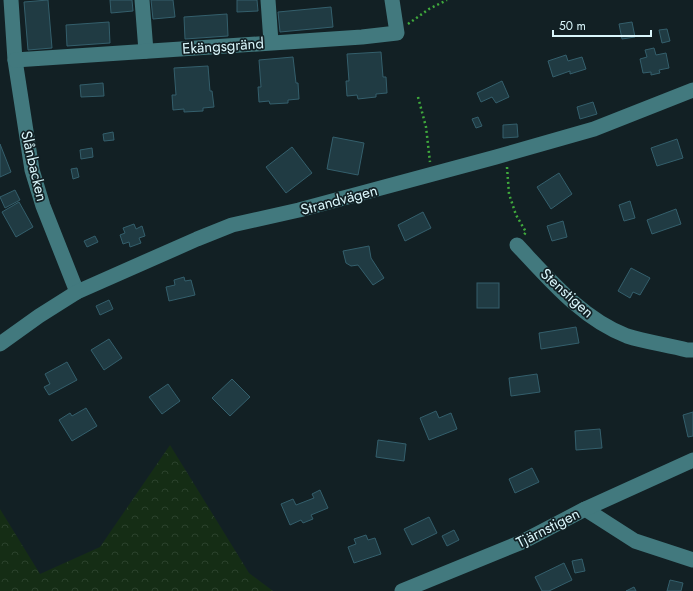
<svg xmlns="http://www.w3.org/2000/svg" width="693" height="591" font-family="Jost,sans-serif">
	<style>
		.forest { fill: url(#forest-crowns) }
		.building { fill: #203b43; stroke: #345f6c }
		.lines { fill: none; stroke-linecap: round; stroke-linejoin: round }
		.path { stroke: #40aa3d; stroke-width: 2.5; stroke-dasharray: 2 3; stroke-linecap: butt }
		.minor { stroke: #42797e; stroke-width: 15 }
		.labels { text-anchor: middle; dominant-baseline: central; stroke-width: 3.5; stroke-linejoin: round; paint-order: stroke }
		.street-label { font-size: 15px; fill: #d9f6fb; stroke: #122024 }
	</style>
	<defs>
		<pattern id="forest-crowns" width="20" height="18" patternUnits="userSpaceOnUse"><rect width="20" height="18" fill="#152d15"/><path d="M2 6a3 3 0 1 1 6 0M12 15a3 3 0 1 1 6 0" fill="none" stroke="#2b422c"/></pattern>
	</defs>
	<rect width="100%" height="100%" fill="#122024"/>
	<polygon class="forest" points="170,445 249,573 273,591 0,591 0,509 40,574 100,547"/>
	<g class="building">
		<polygon points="48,0 52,48 28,50 24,2"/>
		<polygon points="110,0 132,0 133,11 111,13"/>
		<polygon points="151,0 173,0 175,17 153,19"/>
		<polygon points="237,0 257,0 258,11 237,12"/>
		<polygon points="331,7 333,27 280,32 278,12"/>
		<polygon points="227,14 228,36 185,39 184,17"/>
		<polygon points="109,22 110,43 67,46 66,25"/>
		<polygon points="632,22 635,37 622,39 619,24"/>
		<polygon points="667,29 670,41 662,43 659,30"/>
		<polygon points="654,48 656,55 666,53 669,68 659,70 660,73 651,75 651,72 643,73 640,59 647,57 645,50"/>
		<polygon points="381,52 383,77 386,77 387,93 376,94 376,97 358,99 357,95 347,96 346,81 349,81 347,54"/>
		<polygon points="566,55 568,61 582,57 586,69 570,74 570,71 553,77 548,61"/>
		<polygon points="293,57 296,83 298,83 299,99 288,100 288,103 270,104 269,101 259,102 258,87 261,87 259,60"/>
		<polygon points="208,66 210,91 212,91 214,107 203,108 203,111 184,112 184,109 173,110 172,95 176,95 174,68"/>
		<polygon points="502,81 509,97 496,103 492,97 481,102 477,93"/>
		<polygon points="103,83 104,96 81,97 80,85"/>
		<polygon points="593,102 597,114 580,119 577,107"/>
		<polygon points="478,117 482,126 476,128 472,119"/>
		<polygon points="517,124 518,137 503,138 503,125"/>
		<polygon points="113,132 114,140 104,141 103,134"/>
		<polygon points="333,137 364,143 358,175 327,169"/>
		<polygon points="677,139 683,158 657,166 651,148"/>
		<polygon points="0,144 11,172 0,177"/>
		<polygon points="292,147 312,173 286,193 266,167"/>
		<polygon points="92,148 93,157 81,159 80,150"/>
		<polygon points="77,168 79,177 73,179 71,169"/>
		<polygon points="559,173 572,194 551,209 537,187"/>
		<polygon points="15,190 20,200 5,208 0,197"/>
		<polygon points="630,201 635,218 624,221 619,205"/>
		<polygon points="19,202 33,227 16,237 2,212"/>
		<polygon points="676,209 681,224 652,234 647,220"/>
		<polygon points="423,212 431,228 405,241 398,225"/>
		<polygon points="563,221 567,237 552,241 547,226"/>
		<polygon points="134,224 136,229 142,226 145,236 139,238 141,243 130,247 129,242 123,244 120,235 125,233 123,228"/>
		<polygon points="95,236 98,242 87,247 84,241"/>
		<polygon points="369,246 371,258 384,278 373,285 358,265 351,266 346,263 343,251"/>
		<polygon points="631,268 650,278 640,295 633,292 630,298 618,291"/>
		<polygon points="184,277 185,281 191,280 195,295 169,301 166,287 175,285 174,280"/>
		<rect x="477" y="283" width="22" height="25"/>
		<polygon points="109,300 113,309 100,315 96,306"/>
		<polygon points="576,327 579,343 541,349 539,333"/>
		<polygon points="109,339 122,358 104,370 91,350"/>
		<polygon points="67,362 77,380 49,395 44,387 50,384 45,374"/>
		<polygon points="537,374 540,392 511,396 509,378"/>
		<polygon points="232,379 250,397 230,416 212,398"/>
		<polygon points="168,384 180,401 162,414 149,397"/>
		<polygon points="86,408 97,426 72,441 59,420 70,413 72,416"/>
		<polygon points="436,411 439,418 451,413 457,429 429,440 420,418"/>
		<polygon points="693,412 693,436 688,437 683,415"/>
		<polygon points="600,429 602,448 576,450 575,431"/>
		<polygon points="378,440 406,444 404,461 376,457"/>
		<polygon points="532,468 539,482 515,493 509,479"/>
		<polygon points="320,490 328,508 311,515 313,519 303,523 301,520 290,525 281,504 293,499 296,505 314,498 312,494"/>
		<polygon points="429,517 437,533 412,545 404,529"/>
		<polygon points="454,530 459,540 447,546 442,536"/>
		<polygon points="366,535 368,540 375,538 381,554 354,563 348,547 356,544 354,539"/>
		<polygon points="582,559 585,571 575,573 572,561"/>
		<polygon points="564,563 572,580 549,591 542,591 535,577"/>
		<polygon points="670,580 683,583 681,591 667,591"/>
		<polygon points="634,587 636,591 626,591"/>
	</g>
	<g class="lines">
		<g class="path">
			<polyline points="408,24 429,9 447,0"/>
			<polyline points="418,97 426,127 430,162"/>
			<polyline points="507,167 509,194 516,215 526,232 524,235"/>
		</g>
		<g class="minor">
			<polyline points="11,0 15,60 32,170 43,206 77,292"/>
			<polyline points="142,0 146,51"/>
			<polyline points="268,0 271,42"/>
			<polyline points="15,60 362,37 397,33 392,0"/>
			<path d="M517,245C549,279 582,319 627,336C646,342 668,345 687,350H693"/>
			<polyline points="0,344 39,316 77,292 197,239 232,225 299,210 496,157 594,129 693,90"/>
			<polyline points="585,509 635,541 693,560"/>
			<polyline points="402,591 522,542 585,509 693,460"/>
		</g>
	</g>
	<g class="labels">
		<g class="street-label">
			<text transform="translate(223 46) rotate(-4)">Ekängsgränd</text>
			<text transform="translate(34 166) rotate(77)">Slånbacken</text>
			<text transform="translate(339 200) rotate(-15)">Strandvägen</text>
			<text transform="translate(567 293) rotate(42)">Stenstigen</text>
			<text transform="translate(548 528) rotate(-27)">Tjärnstigen</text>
		</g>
	</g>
	<path d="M553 30v6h98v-6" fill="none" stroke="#d9f6fb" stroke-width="2"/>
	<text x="559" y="30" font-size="12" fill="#d9f6fb" stroke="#122024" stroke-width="3" paint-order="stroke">50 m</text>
</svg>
